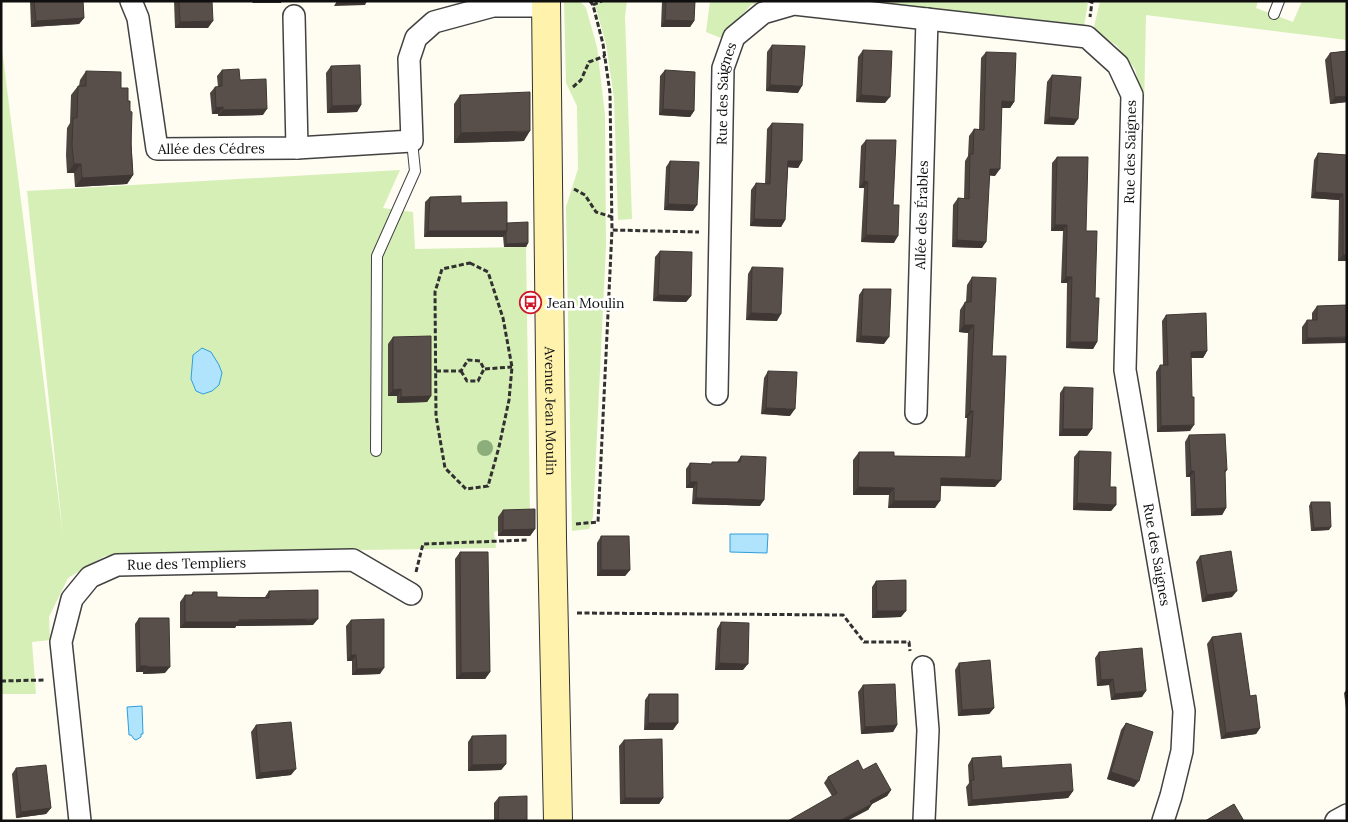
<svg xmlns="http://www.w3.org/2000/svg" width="1348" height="822" font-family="Lora,serif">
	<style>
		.green { fill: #d6efb6 }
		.water { fill: #b0e3fc; stroke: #2f9edb }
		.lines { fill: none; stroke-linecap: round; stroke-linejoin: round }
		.service-casing { stroke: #424242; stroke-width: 12 }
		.minor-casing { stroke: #424242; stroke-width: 24 }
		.secondary-casing { stroke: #313131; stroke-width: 30 }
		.path { stroke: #313131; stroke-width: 3; stroke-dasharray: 5 2.5; stroke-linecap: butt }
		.service { stroke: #fff; stroke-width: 10 }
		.minor { stroke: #fff; stroke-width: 21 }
		.secondary { stroke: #fff2ad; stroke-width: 28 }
		.tree { fill: #8cae7a }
		.wall { fill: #4d4440 }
		.shaded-wall { fill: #3e3734 }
		.building { fill: #594f4a; stroke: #3e3734 }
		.labels { text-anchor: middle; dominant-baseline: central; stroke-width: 5; stroke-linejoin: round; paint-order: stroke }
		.street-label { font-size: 14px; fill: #0f0f0f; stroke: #fff }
		.poi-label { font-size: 14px; fill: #0f0f0f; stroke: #fff; text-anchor: start }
	</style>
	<rect width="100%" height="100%" fill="#fffcf2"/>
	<g class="green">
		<polygon points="564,1 580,1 586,8 597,47 605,115 606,246 593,517 589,529 572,531 566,207 578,169 577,106 566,83"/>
		<polygon points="594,1 627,1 625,16 632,219 618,220 614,98 606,44"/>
		<polygon points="710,1 763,1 751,5 721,38 706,32"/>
		<polygon points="861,1 1078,1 1088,3 1084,26"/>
		<polygon points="1100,1 1258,1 1256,8 1293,22 1302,1 1347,1 1347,40 1146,15 1144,107 1135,69 1116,45 1093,31"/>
		<polygon points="1,41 63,536 27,191 400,170 383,208 413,212 415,249 526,247 530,516 498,517 498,531 494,532 496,548 222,552 105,556 68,578 49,617 50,640 32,642 36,694 1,694"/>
	</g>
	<g class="water">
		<polygon points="202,348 211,352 219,365 222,373 219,385 212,391 203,394 196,391 191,379 193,355"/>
		<polygon points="730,534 768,534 767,553 730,552"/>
		<polygon points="142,706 143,734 141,734 141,737 136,740 134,739 131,735 129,735 127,707"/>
	</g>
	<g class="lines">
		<defs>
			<g id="service">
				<polyline points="1274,14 1279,1"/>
				<polyline points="376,451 377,256 415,171 412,141"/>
			</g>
			<g id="minor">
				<path id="s1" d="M131,1L138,18L157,149L297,148L412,141L409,59L416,38L434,22L493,6H546"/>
				<polyline points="294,16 297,148"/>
				<path id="s2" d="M717,394L723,68L734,37L763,13L794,4L1087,37L1118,65L1132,95L1125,370L1184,711L1182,751L1171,796L1163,821"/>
				<path id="s3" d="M916,413L927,19"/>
				<polyline points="923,667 928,730 924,821"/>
				<path id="s4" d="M80,821L61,642L72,599L90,577L117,565L353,560L411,594"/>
				<polyline points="1336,821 1347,815"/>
			</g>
			<g id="secondary">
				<path id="s5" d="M546,1L552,539L558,821"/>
			</g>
		</defs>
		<use href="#service" class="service-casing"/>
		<use href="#minor" class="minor-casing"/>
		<use href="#secondary" class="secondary-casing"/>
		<g class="path">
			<polyline points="590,1 593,5 603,44 610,93 612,230 699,232"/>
			<polyline points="1089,1 1092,2 1090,17"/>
			<polyline points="593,5 602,1"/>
			<polyline points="573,87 581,80 589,62 605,56"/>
			<polyline points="574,189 585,195 596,212 612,217"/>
			<polygon points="470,263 488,272 503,318 512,367 509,400 499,447 488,486 466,489 445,468 436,416 435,292 442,269"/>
			<polyline points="436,371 461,371 468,360 480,361 484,369 512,367"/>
			<polyline points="461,371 467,381 478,381 484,369"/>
			<polyline points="576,524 598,522 612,230"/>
			<polyline points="416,572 423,544 527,540"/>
			<polyline points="577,613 843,615 864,642 909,642 910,651"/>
			<polyline points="1,681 44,680"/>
		</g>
		<use href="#service" class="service"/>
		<use href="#minor" class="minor"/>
		<use href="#secondary" class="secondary"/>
	</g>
	<circle class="tree" cx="485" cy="448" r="8"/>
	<g class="wall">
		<polygon points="30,1 83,1 84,18 79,24 31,27"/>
		<polygon points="174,1 212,1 208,28 175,28"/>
		<polygon points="662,1 695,1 694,21 690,27 661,27"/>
		<polygon points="772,45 798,93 766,91 767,52"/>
		<polygon points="863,50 885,103 856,102 858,57"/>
		<polygon points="1347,51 1347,102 1330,104 1325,60 1330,53"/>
		<polygon points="986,52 1014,102 1010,108 1002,108 995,176 989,175 982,248 952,247 953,205 958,198 964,199 965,161 968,156 969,136 974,129 979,130 981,58"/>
		<polygon points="331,66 361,105 357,112 327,113 326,73"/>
		<polygon points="222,70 240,80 263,115 218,116 218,114 212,114 210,93 215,87 218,87 217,76"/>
		<polygon points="665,70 694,111 690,117 659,115 660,76"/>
		<polygon points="86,71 121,88 128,101 130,111 133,175 127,184 75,187 74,173 67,173 66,155 67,128 70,123 71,95 78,86 79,86 80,80"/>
		<polygon points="1052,75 1074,125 1044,124 1047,82"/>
		<polygon points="460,95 524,141 454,143 454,104"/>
		<polygon points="772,123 802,161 798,168 788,167 785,220 781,227 750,226 751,190 756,183 765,184 767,129"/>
		<polygon points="866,140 893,205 894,243 861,242 864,188 859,188 861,146"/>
		<polygon points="1318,153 1347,155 1347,261 1338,261 1339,200 1311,198 1314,160"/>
		<polygon points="1057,157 1086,231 1095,298 1097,342 1093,349 1066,348 1067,283 1061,283 1063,231 1051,231 1052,163"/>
		<polygon points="670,161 693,211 664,210 666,167"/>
		<polygon points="430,197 461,203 507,223 528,243 526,247 504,247 503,236 424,237 425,202"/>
		<polygon points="660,251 691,296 686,302 653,301 655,257"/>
		<polygon points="752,267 777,321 746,320 748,274"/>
		<polygon points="972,277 992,356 995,487 941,486 935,508 888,508 889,495 853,495 853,460 859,452 894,456 965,457 967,418 965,418 968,333 959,332 960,310 965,302 966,302 967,285"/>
		<polygon points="863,289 884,344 856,342 859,295"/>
		<polygon points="1347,305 1302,344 1302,327 1307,320 1312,320 1312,313 1317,306"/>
		<polygon points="1166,315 1207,351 1203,358 1191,358 1190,431 1157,432 1156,372 1160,365 1163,365 1162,321"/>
		<polygon points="393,337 431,396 427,402 397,403 397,396 388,396 388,344"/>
		<polygon points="768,371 790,416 761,414 764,378"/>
		<polygon points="1064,387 1092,429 1087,436 1059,436 1060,393"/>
		<polygon points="1189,435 1227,470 1225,473 1226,508 1222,515 1191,516 1190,477 1186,477 1185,442"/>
		<polygon points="1079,451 1110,487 1116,505 1111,511 1073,510 1074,457"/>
		<polygon points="741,456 760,506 692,504 693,488 686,488 686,469 690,463 711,464 712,462 737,462"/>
		<polygon points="1311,502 1329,530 1311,531 1309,506"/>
		<polygon points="503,510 535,529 530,536 498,536 498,517"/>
		<polygon points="601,536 630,570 625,576 597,576 597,543"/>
		<polygon points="460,552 489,592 488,594 490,672 485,679 456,679 455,559"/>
		<polygon points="1200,556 1232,597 1202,602 1196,562"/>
		<polygon points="876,581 901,617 872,618 872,587"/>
		<polygon points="269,591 313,625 236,626 235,628 180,628 180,602 185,595 191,595 193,592 217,597 265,597"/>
		<polygon points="139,618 165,673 143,674 143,672 136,672 135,624"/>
		<polygon points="351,620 380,674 352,675 352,661 347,661 346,626"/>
		<polygon points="721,622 743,670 715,670 717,629"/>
		<polygon points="1212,637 1250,696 1260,728 1256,734 1221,739 1207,644"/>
		<polygon points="1099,652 1142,697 1111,700 1109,685 1097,686 1095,658"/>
		<polygon points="959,663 994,708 989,714 958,716 955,670"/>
		<polygon points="863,685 897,725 893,732 861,734 858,692"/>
		<polygon points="1347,689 1347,716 1344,693"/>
		<polygon points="649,694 673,730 644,730 645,700"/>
		<polygon points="1126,723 1134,787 1107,779 1121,730"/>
		<polygon points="256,725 291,775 256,779 251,732"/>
		<polygon points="472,736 506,764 501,770 468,771 468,742"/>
		<polygon points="624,740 663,798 659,804 620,804 619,746"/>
		<polygon points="972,758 1002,768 1073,791 1068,798 968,806 966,787 969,783 968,765"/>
		<polygon points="16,768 51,808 46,814 16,818 12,774"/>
		<polygon points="863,770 891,790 887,796 872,804 868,810 832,796 824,783 828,777"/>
		<polygon points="499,797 527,821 494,820 494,803"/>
	</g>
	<g class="shaded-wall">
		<polygon points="254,1 282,1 281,3 252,3"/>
		<polygon points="337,1 367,1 365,5 334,6"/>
		<polygon points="84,18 79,24 31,27 36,21"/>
		<polygon points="665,20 694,21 690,27 661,27"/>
		<polygon points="213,21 208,28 175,28 180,22"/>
		<polygon points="770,85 802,86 798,93 766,91"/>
		<polygon points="861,95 890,97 885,103 856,102"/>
		<polygon points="1347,96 1347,102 1330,104 1335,97"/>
		<polygon points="1002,101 1014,102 1010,108 998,108"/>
		<polygon points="361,105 357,112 327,113 332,106"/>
		<polygon points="223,107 218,114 212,114 216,108"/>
		<polygon points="267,109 263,115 218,116 223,110"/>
		<polygon points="663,109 694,111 690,117 659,115"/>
		<polygon points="1049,117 1078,119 1074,125 1044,124"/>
		<polygon points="530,131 524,141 454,143 461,133"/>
		<polygon points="788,161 802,161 798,168 784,167"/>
		<polygon points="74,164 81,164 74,173 67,173"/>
		<polygon points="990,169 1000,169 995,176 985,175"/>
		<polygon points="133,175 127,184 75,187 82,178"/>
		<polygon points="864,181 868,182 864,188 859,188"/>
		<polygon points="1315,192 1343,194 1339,200 1311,198"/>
		<polygon points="668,204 697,205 693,211 664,210"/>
		<polygon points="754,219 785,220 781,227 750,226"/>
		<polygon points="1055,225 1067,225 1063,231 1051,231"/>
		<polygon points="428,231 507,231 503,237 424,237"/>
		<polygon points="866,235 898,236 894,243 861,242"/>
		<polygon points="957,240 986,242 982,248 952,247"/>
		<polygon points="528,243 526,247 504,247 506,244"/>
		<polygon points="1343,255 1347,255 1347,261 1338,261"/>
		<polygon points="1066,277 1072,277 1067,283 1061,283"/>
		<polygon points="658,295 691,296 686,302 653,301"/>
		<polygon points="751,313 781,314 777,321 746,320"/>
		<polygon points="964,325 974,325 968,333 959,332"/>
		<polygon points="861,336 889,337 884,344 856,342"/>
		<polygon points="1347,337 1347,343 1302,344 1307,338"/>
		<polygon points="1070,342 1097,342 1093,349 1066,348"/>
		<polygon points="1207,351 1203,358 1187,358 1191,352"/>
		<polygon points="401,389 397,396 388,396 393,390"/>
		<polygon points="431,396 427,402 397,403 401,397"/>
		<polygon points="766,408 795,409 790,416 761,414"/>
		<polygon points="970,411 973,411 967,418 965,418"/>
		<polygon points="1194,425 1190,431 1157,432 1161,426"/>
		<polygon points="1063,429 1092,429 1087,436 1059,436"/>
		<polygon points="1191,471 1194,471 1190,477 1186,477"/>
		<polygon points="941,478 1001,480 995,487 936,485"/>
		<polygon points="690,482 697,482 693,488 686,488"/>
		<polygon points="858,487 894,488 889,495 853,495"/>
		<polygon points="696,498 764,500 760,506 692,504"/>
		<polygon points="894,501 940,501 935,508 888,508"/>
		<polygon points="1077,503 1116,505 1111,511 1073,510"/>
		<polygon points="1226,508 1222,515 1191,516 1196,509"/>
		<polygon points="1331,527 1329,530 1311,531 1314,528"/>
		<polygon points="535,529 530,536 498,536 503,530"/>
		<polygon points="601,570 630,570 625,576 597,576"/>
		<polygon points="1237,591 1232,597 1202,602 1207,595"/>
		<polygon points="877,611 906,611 901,617 872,618"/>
		<polygon points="318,619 313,625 236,626 235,628 180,628 185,622"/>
		<polygon points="351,655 356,655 352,661 347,661"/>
		<polygon points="719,663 748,664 743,670 715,670"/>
		<polygon points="140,666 147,666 143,672 136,672"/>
		<polygon points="147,667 170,667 165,673 143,674"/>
		<polygon points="384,668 380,674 352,675 357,669"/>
		<polygon points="490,672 485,679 456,679 461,673"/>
		<polygon points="1113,679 1109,685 1097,686 1101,680"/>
		<polygon points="1146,691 1142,697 1111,700 1115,694"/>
		<polygon points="994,708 989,714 958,716 962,710"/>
		<polygon points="648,723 678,723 673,730 644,730"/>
		<polygon points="897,725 893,732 861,734 865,727"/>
		<polygon points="1260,728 1256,734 1221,739 1226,733"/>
		<polygon points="506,764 501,770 468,771 472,765"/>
		<polygon points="296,769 291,775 256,779 260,773"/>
		<polygon points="1111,772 1139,781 1134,787 1107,779"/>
		<polygon points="891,790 887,796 866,807 870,801"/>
		<polygon points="1073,791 1068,798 968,806 972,800"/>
		<polygon points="625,798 663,798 659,804 620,804"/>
		<polygon points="872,804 868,810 847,821 839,821"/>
		<polygon points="51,808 46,814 16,818 21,812"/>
	</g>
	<g class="building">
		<polygon points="34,1 83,1 84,18 36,21"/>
		<polygon points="179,1 212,1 213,21 180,22"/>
		<polygon points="666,1 695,1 694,21 665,20"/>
		<polygon points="772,45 805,46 802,86 770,85"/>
		<polygon points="863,50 892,51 890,97 861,95"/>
		<polygon points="1347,51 1347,96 1335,97 1330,53"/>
		<polygon points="986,52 1016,53 1014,102 1002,101 1000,169 990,169 986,242 957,240 958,198 969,199 970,154 973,154 974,129 984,130"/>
		<polygon points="360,65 361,105 332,106 331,66"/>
		<polygon points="239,69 240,80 266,79 267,109 223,110 223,107 216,108 215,87 222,86 222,70"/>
		<polygon points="665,70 695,72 694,111 663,109"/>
		<polygon points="86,71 121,72 121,88 128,88 128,101 130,101 130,111 132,112 131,145 133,175 82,178 81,164 74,164 72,146 73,118 77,118 78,86 86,86"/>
		<polygon points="1052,75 1081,77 1078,119 1049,117"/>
		<polygon points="530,92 530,131 461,133 460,95"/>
		<polygon points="772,123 803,124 802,161 788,161 785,220 754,219 756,183 770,184"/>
		<polygon points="866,140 896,140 893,205 899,205 898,236 866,235 868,182 864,181"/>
		<polygon points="1318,153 1347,155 1347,255 1343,255 1343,194 1315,192"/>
		<polygon points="1057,157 1088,157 1086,231 1097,231 1095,298 1099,298 1097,342 1070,342 1072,277 1066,277 1067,225 1055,225"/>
		<polygon points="670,161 699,162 697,205 668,204"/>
		<polygon points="461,196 461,203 507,202 507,231 428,231 430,197"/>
		<polygon points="528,222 528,243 506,244 506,233 507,231 507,223"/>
		<polygon points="660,251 692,252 691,296 658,295"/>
		<polygon points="752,267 783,268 781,314 751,313"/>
		<polygon points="972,277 996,278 992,356 1006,356 1001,480 941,478 940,501 894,501 894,488 858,487 859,452 894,452 894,456 970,457 973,411 970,411 974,325 964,325 965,302 971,302"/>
		<polygon points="863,289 891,289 889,337 861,336"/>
		<polygon points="1347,305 1347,337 1307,338 1307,320 1317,320 1317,306"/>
		<polygon points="1206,313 1207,351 1191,352 1192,397 1194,397 1194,425 1161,426 1160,365 1168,365 1166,315"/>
		<polygon points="431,336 431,396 401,397 401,389 393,390 393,337"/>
		<polygon points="768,371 797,372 795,409 766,408"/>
		<polygon points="1064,387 1093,388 1092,429 1063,429"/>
		<polygon points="1225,434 1227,470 1225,470 1226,508 1196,509 1194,471 1191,471 1189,435"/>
		<polygon points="1079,451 1111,452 1110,487 1116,487 1116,505 1077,503"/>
		<polygon points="741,456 766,457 764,500 696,498 697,482 690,482 690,463 712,464 712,462 740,462"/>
		<polygon points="1311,502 1330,502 1331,527 1314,528"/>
		<polygon points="535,509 535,529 503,530 503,510"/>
		<polygon points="601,536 629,536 630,570 601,570"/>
		<polygon points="1231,551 1237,591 1207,595 1200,556"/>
		<polygon points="460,552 488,552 490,672 461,673"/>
		<polygon points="906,580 906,611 877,611 876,581"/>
		<polygon points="318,590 318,619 239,620 239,622 185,622 185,595 193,595 193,592 217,592 217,597 269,598 269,591"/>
		<polygon points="139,618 169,618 170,667 147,667 147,666 140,666"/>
		<polygon points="384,619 384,668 357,669 356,655 351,655 351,620"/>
		<polygon points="721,622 749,623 748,664 719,663"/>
		<polygon points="1241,633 1250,696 1256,695 1260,728 1226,733 1212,637"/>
		<polygon points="1142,648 1146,691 1115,694 1113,679 1101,680 1099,652"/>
		<polygon points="990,660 994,708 962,710 959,663"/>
		<polygon points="895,684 897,725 865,727 863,685"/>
		<polygon points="649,694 678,694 678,723 648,723"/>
		<polygon points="291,722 296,769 260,773 256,725"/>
		<polygon points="1126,723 1153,732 1139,781 1111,772"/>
		<polygon points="506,735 506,764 472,765 472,736"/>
		<polygon points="662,739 663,798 625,798 624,740"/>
		<polygon points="1001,756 1002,768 1071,764 1073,791 972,800 971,780 974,780 972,758"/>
		<polygon points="858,760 863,770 876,763 891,790 870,801 872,804 839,821 788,821 837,793 828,777"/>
		<polygon points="46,765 51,808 21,812 16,768"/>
		<polygon points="527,796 527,821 488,821 498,820 499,797"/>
		<polygon points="1234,804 1244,821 1205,821"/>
	</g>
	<defs>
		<symbol id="bus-ring" viewBox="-11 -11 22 22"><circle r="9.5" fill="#fff" stroke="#cf1728" stroke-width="1.5"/><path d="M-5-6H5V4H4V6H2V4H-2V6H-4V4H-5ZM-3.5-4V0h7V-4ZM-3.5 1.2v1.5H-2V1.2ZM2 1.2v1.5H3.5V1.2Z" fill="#cf1728"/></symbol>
	</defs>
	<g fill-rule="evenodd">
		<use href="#bus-ring" x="518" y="290" width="25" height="25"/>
	</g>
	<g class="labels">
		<g class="street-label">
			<text stroke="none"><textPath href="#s2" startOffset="301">Rue des Saignes</textPath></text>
			<text stroke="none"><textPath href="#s1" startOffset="205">Allée des Cédres</textPath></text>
			<text transform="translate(1130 152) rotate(-89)">Rue des Saignes</text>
			<text stroke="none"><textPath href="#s3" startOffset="198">Allée des Érables</textPath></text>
			<text stroke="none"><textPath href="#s5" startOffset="410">Avenue Jean Moulin</textPath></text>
			<text stroke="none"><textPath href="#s2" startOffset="1261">Rue des Saignes</textPath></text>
			<text stroke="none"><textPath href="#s4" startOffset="352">Rue des Templiers</textPath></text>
		</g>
		<g class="poi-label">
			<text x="547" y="303">Jean Moulin</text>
		</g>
	</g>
	<rect width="1348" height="822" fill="none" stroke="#0f0f0f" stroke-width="5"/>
</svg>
